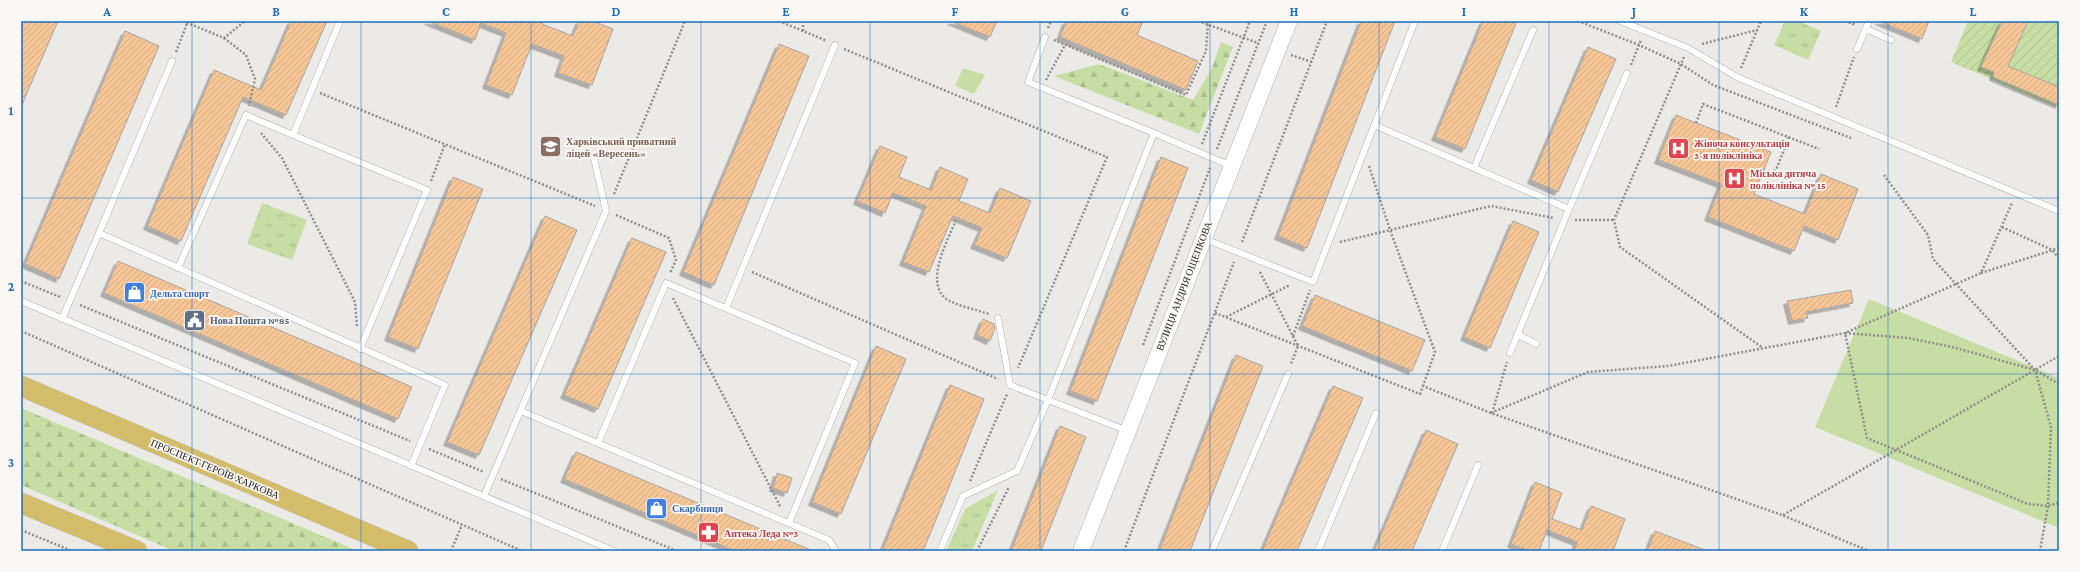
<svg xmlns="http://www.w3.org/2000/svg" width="2080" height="572" font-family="'Crimson Pro',serif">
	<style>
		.grass { fill: #c6dea4 }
		.forest { fill: url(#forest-firs) }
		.park { fill: url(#park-tufts) }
		.garden { fill: url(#garden-furrows) }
		.building { fill: url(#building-hatch); stroke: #a7a4a2; filter: url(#shadow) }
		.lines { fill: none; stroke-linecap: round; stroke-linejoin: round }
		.service-casing { stroke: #b3b0ad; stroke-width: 7 }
		.tertiary-casing { stroke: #b3b0ad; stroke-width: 17 }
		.primary-casing { stroke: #c6c6c5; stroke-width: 21 }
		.path { stroke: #8f8e8c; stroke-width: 2.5; stroke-dasharray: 2 2; stroke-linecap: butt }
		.service { stroke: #fff; stroke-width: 6 }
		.tertiary { stroke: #fff; stroke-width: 16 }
		.primary { stroke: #d3bd6a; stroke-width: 20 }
		.grid { fill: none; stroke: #1d6ebc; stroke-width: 1; stroke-opacity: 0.55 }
		.labels { text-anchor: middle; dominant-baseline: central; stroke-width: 3.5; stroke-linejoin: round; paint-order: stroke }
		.education-label { font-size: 10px; font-weight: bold; fill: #785e54; stroke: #faf7f4; text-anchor: start }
		.health-label { font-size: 10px; font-weight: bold; fill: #be3a42; stroke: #faf7f4; text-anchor: start }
		.street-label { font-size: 10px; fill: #232221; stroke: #faf7f4 }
		.shop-label { font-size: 10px; font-weight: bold; fill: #366cbe; stroke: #faf7f4; text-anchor: start }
		.service-label { font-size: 10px; font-weight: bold; fill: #4e5e75; stroke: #faf7f4; text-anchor: start }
		.neatline { fill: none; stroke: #1d6ebc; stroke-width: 1.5 }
		.grid-label { font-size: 13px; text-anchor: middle; font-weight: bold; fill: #1d6ebc }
	</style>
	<defs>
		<pattern id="forest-firs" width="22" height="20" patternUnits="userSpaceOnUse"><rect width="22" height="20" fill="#c6dea4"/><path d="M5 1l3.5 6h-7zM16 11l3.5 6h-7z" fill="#aabe8d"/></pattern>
		<pattern id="park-tufts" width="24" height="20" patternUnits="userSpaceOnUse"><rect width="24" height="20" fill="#c6dea4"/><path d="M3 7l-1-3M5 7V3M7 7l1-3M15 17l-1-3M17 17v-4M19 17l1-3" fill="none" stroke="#aabe8d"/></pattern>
		<pattern id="garden-furrows" width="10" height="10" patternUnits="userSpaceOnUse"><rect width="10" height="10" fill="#c6dea4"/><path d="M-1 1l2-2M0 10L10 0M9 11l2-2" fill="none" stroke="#aabe8d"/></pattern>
		<pattern id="building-hatch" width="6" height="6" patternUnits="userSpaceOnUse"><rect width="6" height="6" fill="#f7c696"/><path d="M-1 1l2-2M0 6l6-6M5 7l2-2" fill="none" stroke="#d3aa81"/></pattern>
		<filter id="shadow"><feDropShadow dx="-3.5" dy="3.5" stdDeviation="0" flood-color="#0004"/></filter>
	</defs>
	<rect width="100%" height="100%" fill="#eceae7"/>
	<g class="grass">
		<polygon points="963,68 985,75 974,94 955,86"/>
		<polygon points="1869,299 2059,378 2059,528 1815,427"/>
	</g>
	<g class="forest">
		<polygon points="1221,42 1233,47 1199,134 1054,76 1099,64 1193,100 1212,68"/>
		<polygon points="21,408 358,551 174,551 21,485"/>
	</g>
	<g class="park">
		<polygon points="1785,21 1798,21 1821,31 1808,60 1774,45"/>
		<polygon points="262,203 307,220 292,260 247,244"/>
		<polygon points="998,490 972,551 946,551 965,509"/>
	</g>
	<polygon class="garden" points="1968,21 2059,21 2059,108 1951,62"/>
	<g class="building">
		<polygon points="21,21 58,21 21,107"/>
		<polygon points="291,21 327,21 286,115 243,97 181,241 147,226 214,70 261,90"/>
		<polygon points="428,21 543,21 542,24 573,36 579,21 593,21 613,29 592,85 558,73 564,56 532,44 512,95 486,85 506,33 481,23 475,40"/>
		<polygon points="951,21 997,21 990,37"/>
		<polygon points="1066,21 1143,21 1137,35 1198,61 1186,90 1060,37"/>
		<polygon points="1361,21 1395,21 1307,248 1278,236"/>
		<polygon points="1483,21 1517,21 1465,149 1435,137"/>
		<polygon points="1879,21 1929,21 1922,39"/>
		<polygon points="2002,21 2028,21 2008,66 2059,87 2059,105 1993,77 1994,72 1981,67"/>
		<polygon points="125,31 159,46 59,279 25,264"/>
		<polygon points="779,44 809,56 714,285 683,272"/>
		<polygon points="1588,47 1616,59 1558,192 1531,180"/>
		<polygon points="1676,115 1771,152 1754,194 1805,214 1821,174 1858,189 1838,240 1804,226 1794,251 1708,217 1721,184 1658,160"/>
		<polygon points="880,146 907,157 899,177 931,190 940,167 968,179 959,201 990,213 1000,188 1031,201 1007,258 974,245 982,228 953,216 929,272 903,262 926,206 893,193 885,213 857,201"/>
		<polygon points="1161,157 1188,168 1097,401 1070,391"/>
		<polygon points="453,177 483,189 418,349 388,337"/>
		<polygon points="545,216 577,230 479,455 447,442"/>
		<polygon points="1513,221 1539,232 1490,348 1464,337"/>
		<polygon points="632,238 666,252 598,409 564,395"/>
		<polygon points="118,261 412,387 398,419 104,293"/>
		<polygon points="1851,290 1853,303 1806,312 1808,318 1792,321 1787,301"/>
		<polygon points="1315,295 1425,340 1412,371 1302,326"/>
		<polygon points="983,319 994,324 995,328 990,341 977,335"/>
		<polygon points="876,346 906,359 841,514 812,502"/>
		<polygon points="1236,355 1263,366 1190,551 1159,551"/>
		<polygon points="950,385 984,399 937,517 923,551 882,551"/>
		<polygon points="1333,386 1363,398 1297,551 1262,551"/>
		<polygon points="1060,426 1086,437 1041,551 1011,551"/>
		<polygon points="1426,430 1458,444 1412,551 1374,551"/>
		<polygon points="576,452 813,551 735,551 564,479"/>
		<polygon points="777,473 792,478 787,493 773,488"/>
		<polygon points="1535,482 1562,493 1552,519 1582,530 1591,506 1625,519 1613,551 1574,551 1577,542 1547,530 1539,551 1529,551 1511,544"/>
		<polygon points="1655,531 1705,550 1705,551 1647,551"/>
	</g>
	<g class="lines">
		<defs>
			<g id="service">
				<polyline points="1620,21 1688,48 1737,77 2059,211"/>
				<polyline points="1866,29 1891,40"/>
				<polyline points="1045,37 1028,82 1154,133"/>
				<polyline points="1857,49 1869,21"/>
				<polyline points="1374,125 1569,209 1510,353"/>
				<polyline points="293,135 427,190 360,349"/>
				<polyline points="1474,168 1533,30"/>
				<polyline points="1569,209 1627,73"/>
				<polyline points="99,233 172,61"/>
				<polyline points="1205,239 1313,282 1415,21"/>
				<polyline points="178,268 246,115 293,135 340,21"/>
				<polyline points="21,301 614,551"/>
				<polyline points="726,308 835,45"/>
				<polyline points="998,318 1010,385 1048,400 1154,133 1231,166"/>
				<polyline points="62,319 99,233 445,385 411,466"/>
				<polyline points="1517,334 1536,344"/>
				<polyline points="521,411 829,540 836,551"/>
				<polyline points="598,443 666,283 855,363 789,523"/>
				<polyline points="484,496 606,211 594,158"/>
				<polyline points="940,551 963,496 1017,471 1048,400 1128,431"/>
				<polyline points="1212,551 1288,374"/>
				<polyline points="1318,551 1376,413"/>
				<polyline points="1442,551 1478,465"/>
			</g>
			<polyline id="tertiary" points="1081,551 1289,21"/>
			<g id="primary">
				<polyline points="21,386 408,551"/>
				<polyline points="21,503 137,551"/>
			</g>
		</defs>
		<use href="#service" class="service-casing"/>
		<use href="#tertiary" class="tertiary-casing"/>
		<use href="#primary" class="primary-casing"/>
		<g class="path">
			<polyline points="183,21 224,38 245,21"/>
			<polyline points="779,21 827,41"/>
			<polyline points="1198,21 1258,43"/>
			<polyline points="1578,21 1639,45 1681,64 1713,85 1851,138"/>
			<polyline points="1845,21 1856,25"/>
			<polyline points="1048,28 1051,21"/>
			<polyline points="803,31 803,21"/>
			<polyline points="224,38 246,55 255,79 249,106"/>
			<polyline points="1054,40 1186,95 1206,51 1208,21"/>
			<polyline points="1702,44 1757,30"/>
			<polyline points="844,49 1107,157 1018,368"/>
			<polyline points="176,52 188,21"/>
			<polyline points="1291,55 1312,62"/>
			<polyline points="1684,57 1614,220 1620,247 1763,348"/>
			<polyline points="1631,65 1641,40"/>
			<polyline points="1741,68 1761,21"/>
			<polyline points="1046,80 1065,45"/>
			<polyline points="320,93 595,206"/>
			<polyline points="1836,107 1854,57"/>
			<polyline points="1696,123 1703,104 1819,149"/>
			<polyline points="261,133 282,158 355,302 357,326"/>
			<polyline points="1202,144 1250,21"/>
			<polyline points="1217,149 1267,21"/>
			<polyline points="1369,166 1390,230 1435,352 1423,386"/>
			<polyline points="1763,170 1770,173 1776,170 1789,137"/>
			<polyline points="1884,175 1928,235 1933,259 2035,370 2051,427 2048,506 2040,551"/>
			<polyline points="431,181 445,144"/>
			<polyline points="614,194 685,21"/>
			<polyline points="616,215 669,238 676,260 670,273"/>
			<path d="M956,220C948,240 925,280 945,298C954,305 977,310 989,314"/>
			<polyline points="1575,220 1614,220"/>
			<polyline points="2002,227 2052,250 2059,258"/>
			<polyline points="1242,242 1327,21"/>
			<polyline points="1340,242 1491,206 1554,218"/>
			<polyline points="752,272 998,379"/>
			<polyline points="1260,272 1298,346 1291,364"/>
			<polyline points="1981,273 2059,248"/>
			<polyline points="21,281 60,297"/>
			<polyline points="673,298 781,508"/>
			<polyline points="80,305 410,441"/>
			<polyline points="1215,313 1420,394 1423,386 1491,413 1782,515 1869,551"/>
			<polyline points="1226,317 1290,285"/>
			<polyline points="21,331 522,551"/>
			<polyline points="1293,336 1310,290"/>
			<polyline points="1143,345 1210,168"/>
			<polyline points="2059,384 2035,370 1952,347 1908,338 1845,333 1867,438 2028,504 2048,506 2059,503"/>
			<polyline points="1491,413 1588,372 1668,366 1845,333 1981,273 2012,203"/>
			<polyline points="1492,413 1507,362"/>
			<polyline points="429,449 484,472"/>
			<polyline points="501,479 677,551"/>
			<polyline points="970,481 1007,394"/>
			<polyline points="1783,515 2059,356"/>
			<polyline points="21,530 72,551"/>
			<polyline points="451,551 462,525"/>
			<polyline points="977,551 1009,487"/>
			<polyline points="1124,551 1234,262"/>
		</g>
		<use href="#service" class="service"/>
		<use href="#tertiary" class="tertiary"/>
		<use href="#primary" class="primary"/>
	</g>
	<path class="grid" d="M192,21V551M361,21V551M531,21V551M701,21V551M870,21V551M1040,21V551M1210,21V551M1379,21V551M1549,21V551M1719,21V551M1888,21V551M21,198H2059M21,374H2059"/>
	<defs>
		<symbol id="school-square" viewBox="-11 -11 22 22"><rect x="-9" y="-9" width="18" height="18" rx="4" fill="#8d6e63" stroke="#faf7f4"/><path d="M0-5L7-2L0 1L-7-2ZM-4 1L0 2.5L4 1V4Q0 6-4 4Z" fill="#fff"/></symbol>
		<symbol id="hospital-square" viewBox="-11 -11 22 22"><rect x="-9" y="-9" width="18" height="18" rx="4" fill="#e0444e" stroke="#faf7f4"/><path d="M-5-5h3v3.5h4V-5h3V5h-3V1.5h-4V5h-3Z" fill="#fff"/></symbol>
		<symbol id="shop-square" viewBox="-11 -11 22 22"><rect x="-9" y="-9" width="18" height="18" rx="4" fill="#3f7fe0" stroke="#faf7f4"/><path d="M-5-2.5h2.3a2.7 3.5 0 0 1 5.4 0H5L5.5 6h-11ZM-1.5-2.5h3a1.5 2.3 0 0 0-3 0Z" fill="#fff"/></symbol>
		<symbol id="civic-square" viewBox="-11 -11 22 22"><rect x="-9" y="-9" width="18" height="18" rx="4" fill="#5c6f8a" stroke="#faf7f4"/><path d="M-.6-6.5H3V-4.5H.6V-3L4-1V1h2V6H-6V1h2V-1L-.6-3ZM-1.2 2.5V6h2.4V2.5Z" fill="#fff"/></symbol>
		<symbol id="pharmacy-square" viewBox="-11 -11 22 22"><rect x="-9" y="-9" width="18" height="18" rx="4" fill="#e0444e" stroke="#faf7f4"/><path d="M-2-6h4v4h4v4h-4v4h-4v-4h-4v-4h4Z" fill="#fff"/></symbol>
	</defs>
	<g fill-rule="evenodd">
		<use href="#school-square" x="538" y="134" width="25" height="25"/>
		<use href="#hospital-square" x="1666" y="136" width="25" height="25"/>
		<use href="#hospital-square" x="1722" y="166" width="25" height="25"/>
		<use href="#shop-square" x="122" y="280" width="25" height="25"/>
		<use href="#civic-square" x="182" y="308" width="25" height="25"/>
		<use href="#shop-square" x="644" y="496" width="25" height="25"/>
		<use href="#pharmacy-square" x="696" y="520" width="25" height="25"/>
	</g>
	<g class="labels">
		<g class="education-label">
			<text x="566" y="141">Харківський приватний<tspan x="566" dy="12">ліцей «Вересень»</tspan></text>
		</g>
		<g class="health-label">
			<text x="1694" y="143">Жіноча консультація<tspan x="1694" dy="12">3-я поліклініка</tspan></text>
			<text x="1750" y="173">Міська дитяча<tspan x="1750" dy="12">поліклініка № 15</tspan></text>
			<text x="724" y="533">Аптека Леда №3</text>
		</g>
		<g class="street-label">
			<text transform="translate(1184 286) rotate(-69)">ВУЛИЦЯ АНДРІЯ ОЩЕПКОВА</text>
			<text transform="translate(215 469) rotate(23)">ПРОСПЕКТ ГЕРОЇВ ХАРКОВА</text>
		</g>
		<g class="shop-label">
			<text x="150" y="293">Дельта спорт</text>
			<text x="672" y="508">Скарбниця</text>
		</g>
		<g class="service-label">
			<text x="210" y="320">Нова Пошта №85</text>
		</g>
	</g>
	<rect width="2080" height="572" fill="none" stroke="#faf7f4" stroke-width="44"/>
	<rect x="22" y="22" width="2036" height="528" class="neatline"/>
	<g class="grid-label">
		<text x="107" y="16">A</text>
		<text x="276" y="16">B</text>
		<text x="446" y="16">C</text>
		<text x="616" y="16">D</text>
		<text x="786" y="16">E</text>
		<text x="955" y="16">F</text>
		<text x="1125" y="16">G</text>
		<text x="1294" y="16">H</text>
		<text x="1464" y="16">I</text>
		<text x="1634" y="16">J</text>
		<text x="1804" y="16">K</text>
		<text x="1973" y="16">L</text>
		<text x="11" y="115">1</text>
		<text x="11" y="291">2</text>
		<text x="11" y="467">3</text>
	</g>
</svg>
